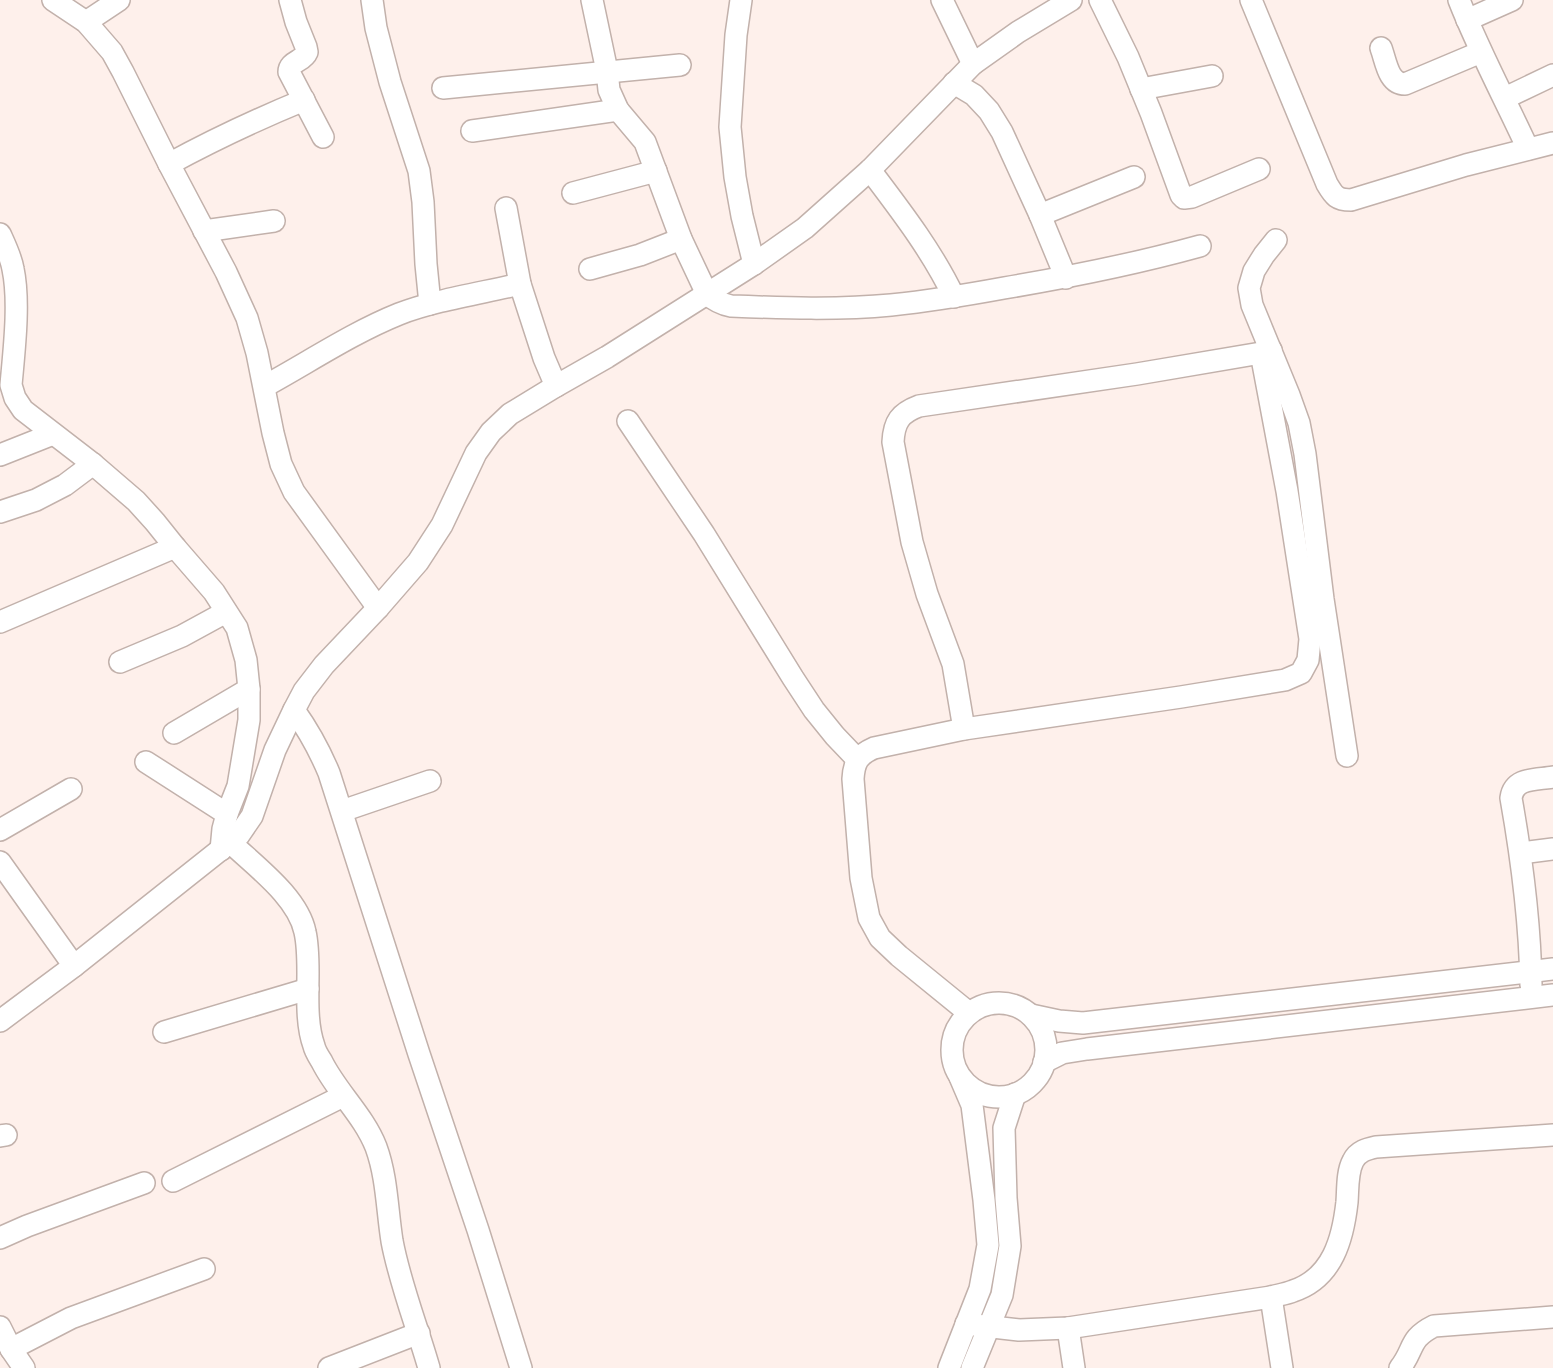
<svg xmlns="http://www.w3.org/2000/svg" width="1553" height="1368" font-family="'Alegreya Sans',sans-serif">
	<style>
		.lines { fill: none; stroke-linecap: round; stroke-linejoin: round }
		.minor-casing { stroke: #c2b1ab; stroke-width: 24 }
		.minor { stroke: #fff; stroke-width: 21 }
	</style>
	<rect width="100%" height="100%" fill="#fef0eb"/>
	<g class="lines">
		<defs>
			<g id="minor">
				<polyline points="53,0 86,22 112,52 123,72 169,164 226,272 247,318 257,353 273,433 281,464 294,492 378,608"/>
				<path d="M290,0L296,22L306,47L307,52C303,62 289,61 289,72L323,137"/>
				<polyline points="372,0 376,28 390,82 419,171 423,202 426,264 430,304"/>
				<path d="M592,0L607,71L609,90L618,110L645,142L681,239L707,294C715,301 721,304 731,306C784,308 838,310 891,305C929,301 966,295 1004,288C1070,277 1135,264 1200,246"/>
				<polyline points="741,0 736,35 730,127 735,177 742,216 754,264"/>
				<polyline points="942,0 973,64"/>
				<polyline points="1100,0 1128,57 1151,113 1181,195 1184,198 1192,197 1259,169"/>
				<path d="M1251,0L1327,184C1334,196 1337,200 1351,200L1466,165L1553,143"/>
				<path d="M1459,0C1479,51 1505,99 1528,149"/>
				<polyline points="1467,20 1512,0"/>
				<polyline points="86,22 119,0"/>
				<path d="M1381,48C1386,61 1388,84 1405,84L1481,52"/>
				<polyline points="954,83 974,95 989,111 1002,132 1040,215 1066,278"/>
				<polyline points="443,88 680,65"/>
				<polyline points="1141,89 1212,76"/>
				<polyline points="1505,98 1553,75"/>
				<polyline points="472,131 618,110"/>
				<path d="M169,164C213,140 258,119 304,100"/>
				<path d="M870,170C901,211 932,251 954,297"/>
				<polyline points="573,193 656,171"/>
				<polyline points="506,208 520,284 544,358 556,386"/>
				<polyline points="1040,215 1134,177"/>
				<polyline points="204,231 274,221"/>
				<path d="M0,234C5,245 11,257 13,269C20,302 14,351 11,385L15,398L23,410L93,464L136,501L155,522L175,547L214,592L237,628L246,660L249,689V720L238,786L227,814L223,829L221,850"/>
				<polyline points="1276,240 1264,255 1254,271 1249,288 1252,305 1289,395 1299,423 1305,454 1323,599 1347,756"/>
				<polyline points="590,269 640,255 681,239"/>
				<path d="M265,386C309,362 352,333 399,314C435,300 482,293 520,284"/>
				<polyline points="628,421 704,534 793,678 814,710 835,736 857,759"/>
				<polyline points="0,455 53,434"/>
				<polyline points="0,512 36,500 65,485 93,464"/>
				<polyline points="0,622 175,547"/>
				<polyline points="120,662 182,636 226,612"/>
				<path d="M294,710C309,731 319,749 329,773L419,1054L478,1230L521,1368"/>
				<path d="M964,729L953,664L927,594L912,542L893,442C894,422 900,413 919,406L1137,374L1261,353L1271,350"/>
				<polyline points="174,733 249,689"/>
				<polyline points="146,762 227,814"/>
				<polyline points="342,811 430,781"/>
				<polyline points="0,830 71,789"/>
				<path d="M230,842C255,866 298,897 305,932C308,945 308,959 308,973C308,996 306,1024 314,1046C315,1051 319,1057 322,1062C337,1092 364,1116 376,1147C387,1177 387,1209 392,1241C400,1284 417,1326 429,1368"/>
				<polyline points="1521,853 1553,849"/>
				<polyline points="0,862 74,966"/>
				<path d="M1531,985C1530,922 1522,860 1511,798C1514,777 1536,780 1553,777"/>
				<circle cx="999" cy="1050" r="47"/>
				<path d="M969,1013L899,956L880,938L869,918L861,878L853,779C854,762 858,755 874,748L964,729L1181,697L1285,680L1301,673L1308,660L1310,639L1287,491L1261,353"/>
				<polyline points="1031,1015 1059,1021 1083,1023 1553,969"/>
				<polyline points="0,1021 74,966 239,835 252,816 275,750 294,710 304,691 324,665 378,608 418,562 442,525 476,453 491,432 510,414 556,386 607,357 754,264 805,228 870,170 973,64 1018,32 1071,0"/>
				<polyline points="164,1032 308,989"/>
				<polyline points="1044,1062 1062,1053 1087,1049 1553,995"/>
				<polyline points="0,1136 6,1135"/>
				<polyline points="173,1181 343,1096"/>
				<polyline points="0,1238 27,1226 144,1183"/>
				<polyline points="1271,1297 1282,1368"/>
				<path d="M966,1324L1019,1330L1068,1328L1271,1297C1278,1295 1286,1294 1293,1291C1333,1278 1343,1238 1347,1202C1348,1189 1347,1172 1353,1161C1358,1151 1367,1149 1376,1147L1553,1135"/>
				<polyline points="0,1327 11,1349 24,1368"/>
				<polyline points="1068,1328 1074,1368"/>
				<polyline points="11,1349 71,1318 204,1269"/>
				<polyline points="329,1368 419,1333"/>
				<polyline points="949,1368 980,1289 988,1245 984,1200 972,1105 960,1077"/>
				<polyline points="972,1368 1002,1295 1010,1246 1006,1198 1004,1128 1015,1094"/>
				<path d="M1400,1368C1415,1349 1408,1339 1434,1326L1553,1317"/>
			</g>
		</defs>
		<use href="#minor" class="minor-casing"/>
		<use href="#minor" class="minor"/>
	</g>
</svg>
